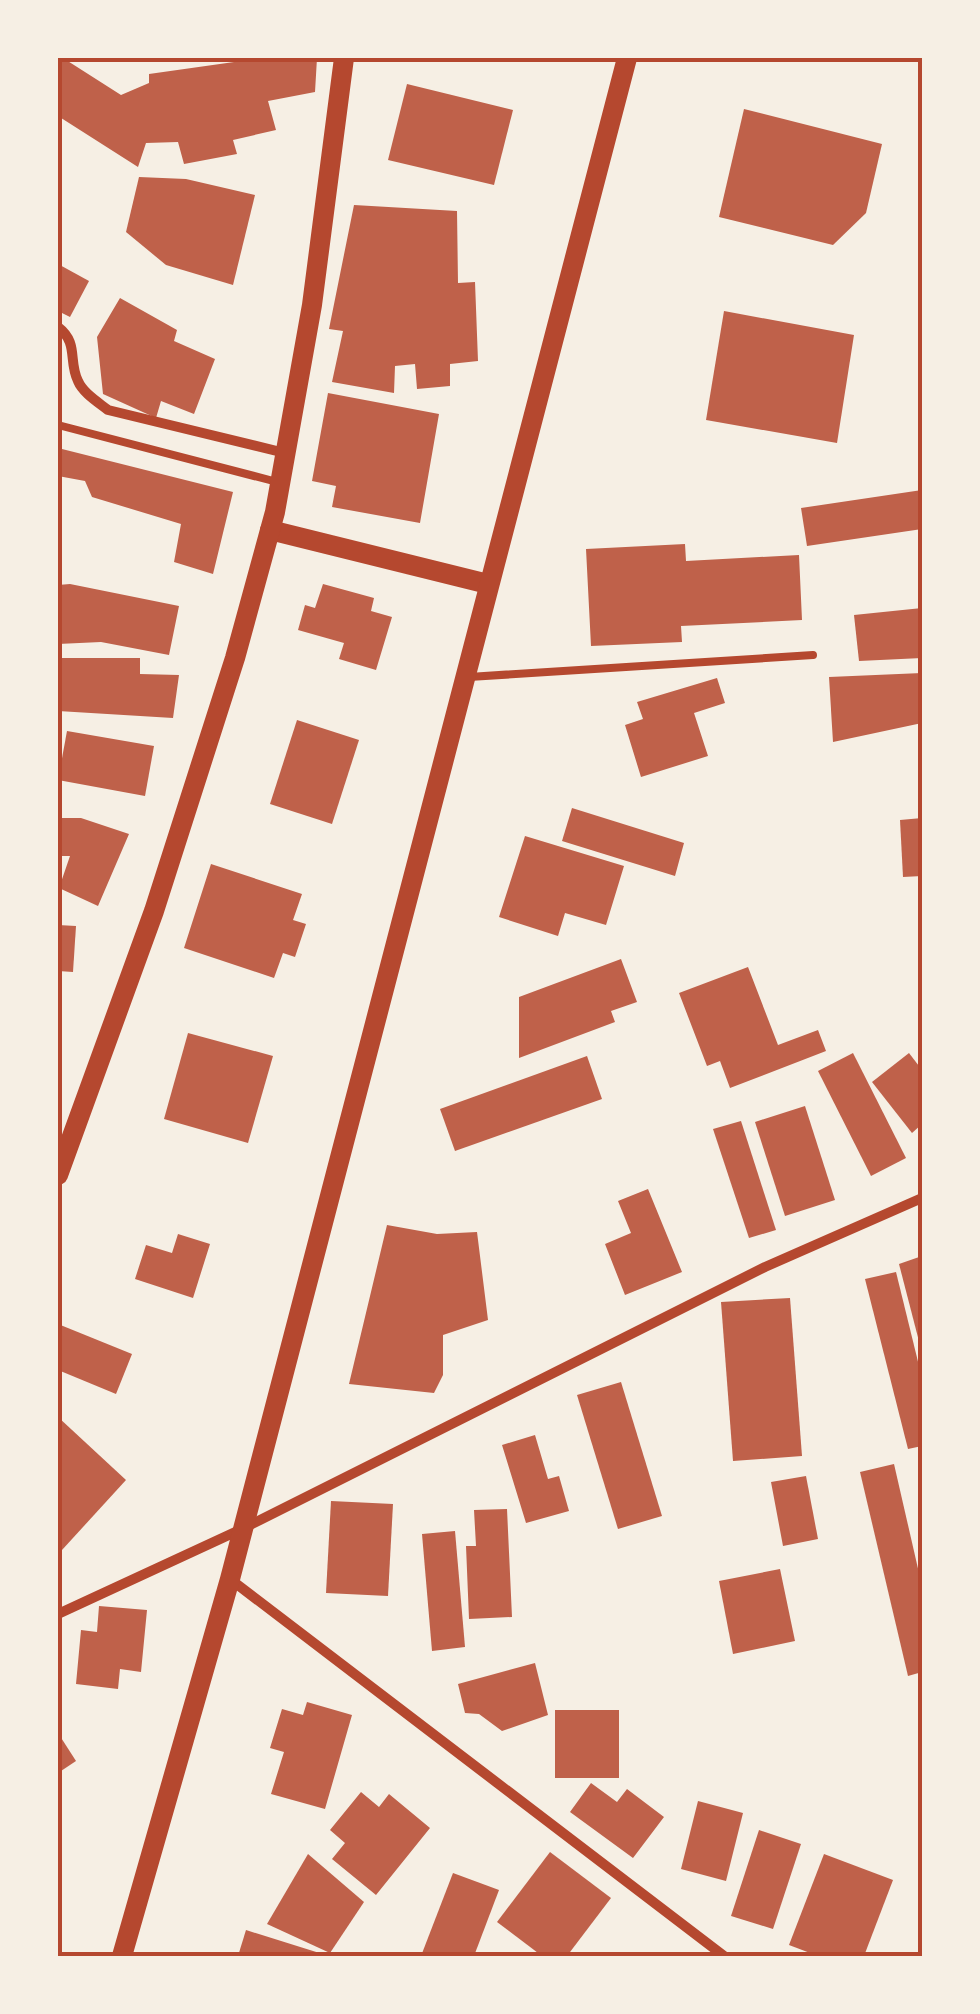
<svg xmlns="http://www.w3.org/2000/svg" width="980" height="2014" font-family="'Zilla Slab',serif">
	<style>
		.building { fill: #bf614a }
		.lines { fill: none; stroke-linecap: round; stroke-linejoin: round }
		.service { stroke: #b5482f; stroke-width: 8 }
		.minor { stroke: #b5482f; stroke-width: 10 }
		.secondary { stroke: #b5482f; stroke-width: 20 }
		.neatline { fill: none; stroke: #b5482f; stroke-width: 4 }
	</style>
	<rect width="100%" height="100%" fill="#f6efe4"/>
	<g class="building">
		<polygon points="58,58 63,58 121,95 149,83 149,74 234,62 233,58 317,58 315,92 268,101 276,130 233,140 237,154 184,164 178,142 146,143 138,167 58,116"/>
		<polygon points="407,84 513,110 494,185 388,160"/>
		<polygon points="744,109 882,144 866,213 833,245 719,217"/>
		<polygon points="139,177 186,179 255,195 233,285 166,265 126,232"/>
		<polygon points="354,205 457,211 458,283 475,282 478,361 450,364 450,386 417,389 415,364 395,366 394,393 332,382 343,331 329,329"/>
		<polygon points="58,264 89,281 70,317 58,311"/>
		<polygon points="120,298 177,330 174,341 215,359 194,414 161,401 156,418 103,394 97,337"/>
		<polygon points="724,311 854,335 837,443 706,420"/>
		<polygon points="328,393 439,414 420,523 332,507 336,486 312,481"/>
		<polygon points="58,448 233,492 213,574 174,562 181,524 92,497 85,481 58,476"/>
		<polygon points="922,490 922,529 807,546 801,508"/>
		<polygon points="685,544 686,561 799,555 802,620 681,626 682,642 591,646 586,549"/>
		<polygon points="70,584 179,606 169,655 101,642 58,644 58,585"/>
		<polygon points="323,584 374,598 371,611 392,617 376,670 339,659 344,643 298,630 305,605 315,608"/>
		<polygon points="922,608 922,658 859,661 854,615"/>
		<polygon points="58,658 140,658 140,674 179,675 173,718 58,711"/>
		<polygon points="922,673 922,723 833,742 829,677"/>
		<polygon points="717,678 725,703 694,713 708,756 641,777 625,725 643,719 637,702"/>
		<polygon points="297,720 359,740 332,824 270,804"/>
		<polygon points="67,731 154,746 145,796 58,780"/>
		<polygon points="572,808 684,843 675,876 562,841"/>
		<polygon points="58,818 81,818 129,834 98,906 59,888 70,856 58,856"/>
		<polygon points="922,818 922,876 903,877 900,820"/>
		<polygon points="525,836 624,866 606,925 565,913 558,936 499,917"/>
		<polygon points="211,864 302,894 293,920 306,924 295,957 283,953 274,978 184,948"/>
		<polygon points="58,925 76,926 73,972 58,971"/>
		<polygon points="621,959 637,1002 611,1011 615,1022 519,1058 519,997"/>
		<polygon points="748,967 778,1045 818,1030 826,1051 730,1088 720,1061 707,1066 679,993"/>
		<polygon points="188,1033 273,1056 248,1143 164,1119"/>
		<polygon points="853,1053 906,1158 871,1176 818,1071"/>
		<polygon points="909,1053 922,1070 922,1124 912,1133 872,1082"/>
		<polygon points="587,1056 602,1099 455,1151 440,1109"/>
		<polygon points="805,1106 835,1200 785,1216 755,1122"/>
		<polygon points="741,1121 776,1230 749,1238 713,1129"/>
		<polygon points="648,1189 682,1272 625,1295 605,1244 631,1233 618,1201"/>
		<polygon points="387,1225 437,1234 477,1232 488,1320 443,1335 443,1375 434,1393 349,1384"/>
		<polygon points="178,1234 210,1244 193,1298 135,1279 146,1245 172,1253"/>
		<polygon points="922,1256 922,1349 921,1349 899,1264"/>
		<polygon points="896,1272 922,1378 922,1446 908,1449 865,1279"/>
		<polygon points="790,1298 802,1456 733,1461 721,1302"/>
		<polygon points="58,1324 132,1354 116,1394 58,1370"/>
		<polygon points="621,1382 662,1516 618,1529 577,1395"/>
		<polygon points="58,1417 126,1480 62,1550 58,1545"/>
		<polygon points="535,1435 548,1479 559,1476 569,1511 526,1523 502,1445"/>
		<polygon points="894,1464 922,1586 922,1672 908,1676 860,1472"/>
		<polygon points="806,1476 818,1539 783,1546 771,1482"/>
		<polygon points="331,1501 393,1504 388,1596 326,1593"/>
		<polygon points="507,1509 512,1617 469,1619 466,1546 476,1546 474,1510"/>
		<polygon points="455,1531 465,1647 432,1651 422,1534"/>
		<polygon points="780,1569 795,1641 733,1654 719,1581"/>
		<polygon points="99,1606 147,1610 141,1672 120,1669 118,1689 76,1684 81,1630 97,1632"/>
		<polygon points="535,1663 548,1715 502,1731 479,1714 465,1713 458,1684"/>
		<polygon points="307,1702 352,1715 325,1809 271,1794 284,1752 270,1748 282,1709 303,1715"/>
		<rect x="555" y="1710" width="64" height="68"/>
		<polygon points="58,1733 76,1761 58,1773"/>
		<polygon points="591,1783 617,1802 627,1789 664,1817 633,1858 570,1812"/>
		<polygon points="361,1792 379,1807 389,1794 430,1828 376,1895 332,1859 345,1843 330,1830"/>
		<polygon points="698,1801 743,1813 726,1881 681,1869"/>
		<polygon points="759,1830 801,1844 773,1929 731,1916"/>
		<polygon points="550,1852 611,1898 567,1956 542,1956 497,1922"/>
		<polygon points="308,1854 364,1902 330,1953 267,1924"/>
		<polygon points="824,1854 893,1880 864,1956 818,1956 789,1945"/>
		<polygon points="453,1873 499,1890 474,1956 421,1956"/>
		<polygon points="246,1930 329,1956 238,1956"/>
	</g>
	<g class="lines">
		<g class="service">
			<polyline points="58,425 281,483"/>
			<polyline points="469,677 813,655"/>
		</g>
		<g class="minor">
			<path d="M58,327C79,343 68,361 78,381C83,393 98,402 108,410L285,453"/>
			<polyline points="230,1579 724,1956"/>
			<polyline points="58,1614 244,1528 765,1267 922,1198"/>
		</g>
		<g class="secondary">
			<polyline points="270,530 488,584"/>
			<polyline points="58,1175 154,911 235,658 275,512 312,305 344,58"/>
			<polyline points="122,1956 230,1579 627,58"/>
		</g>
	</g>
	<rect width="980" height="2014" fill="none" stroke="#f6efe4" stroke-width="120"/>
	<rect x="60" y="60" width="860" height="1894" class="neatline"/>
</svg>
